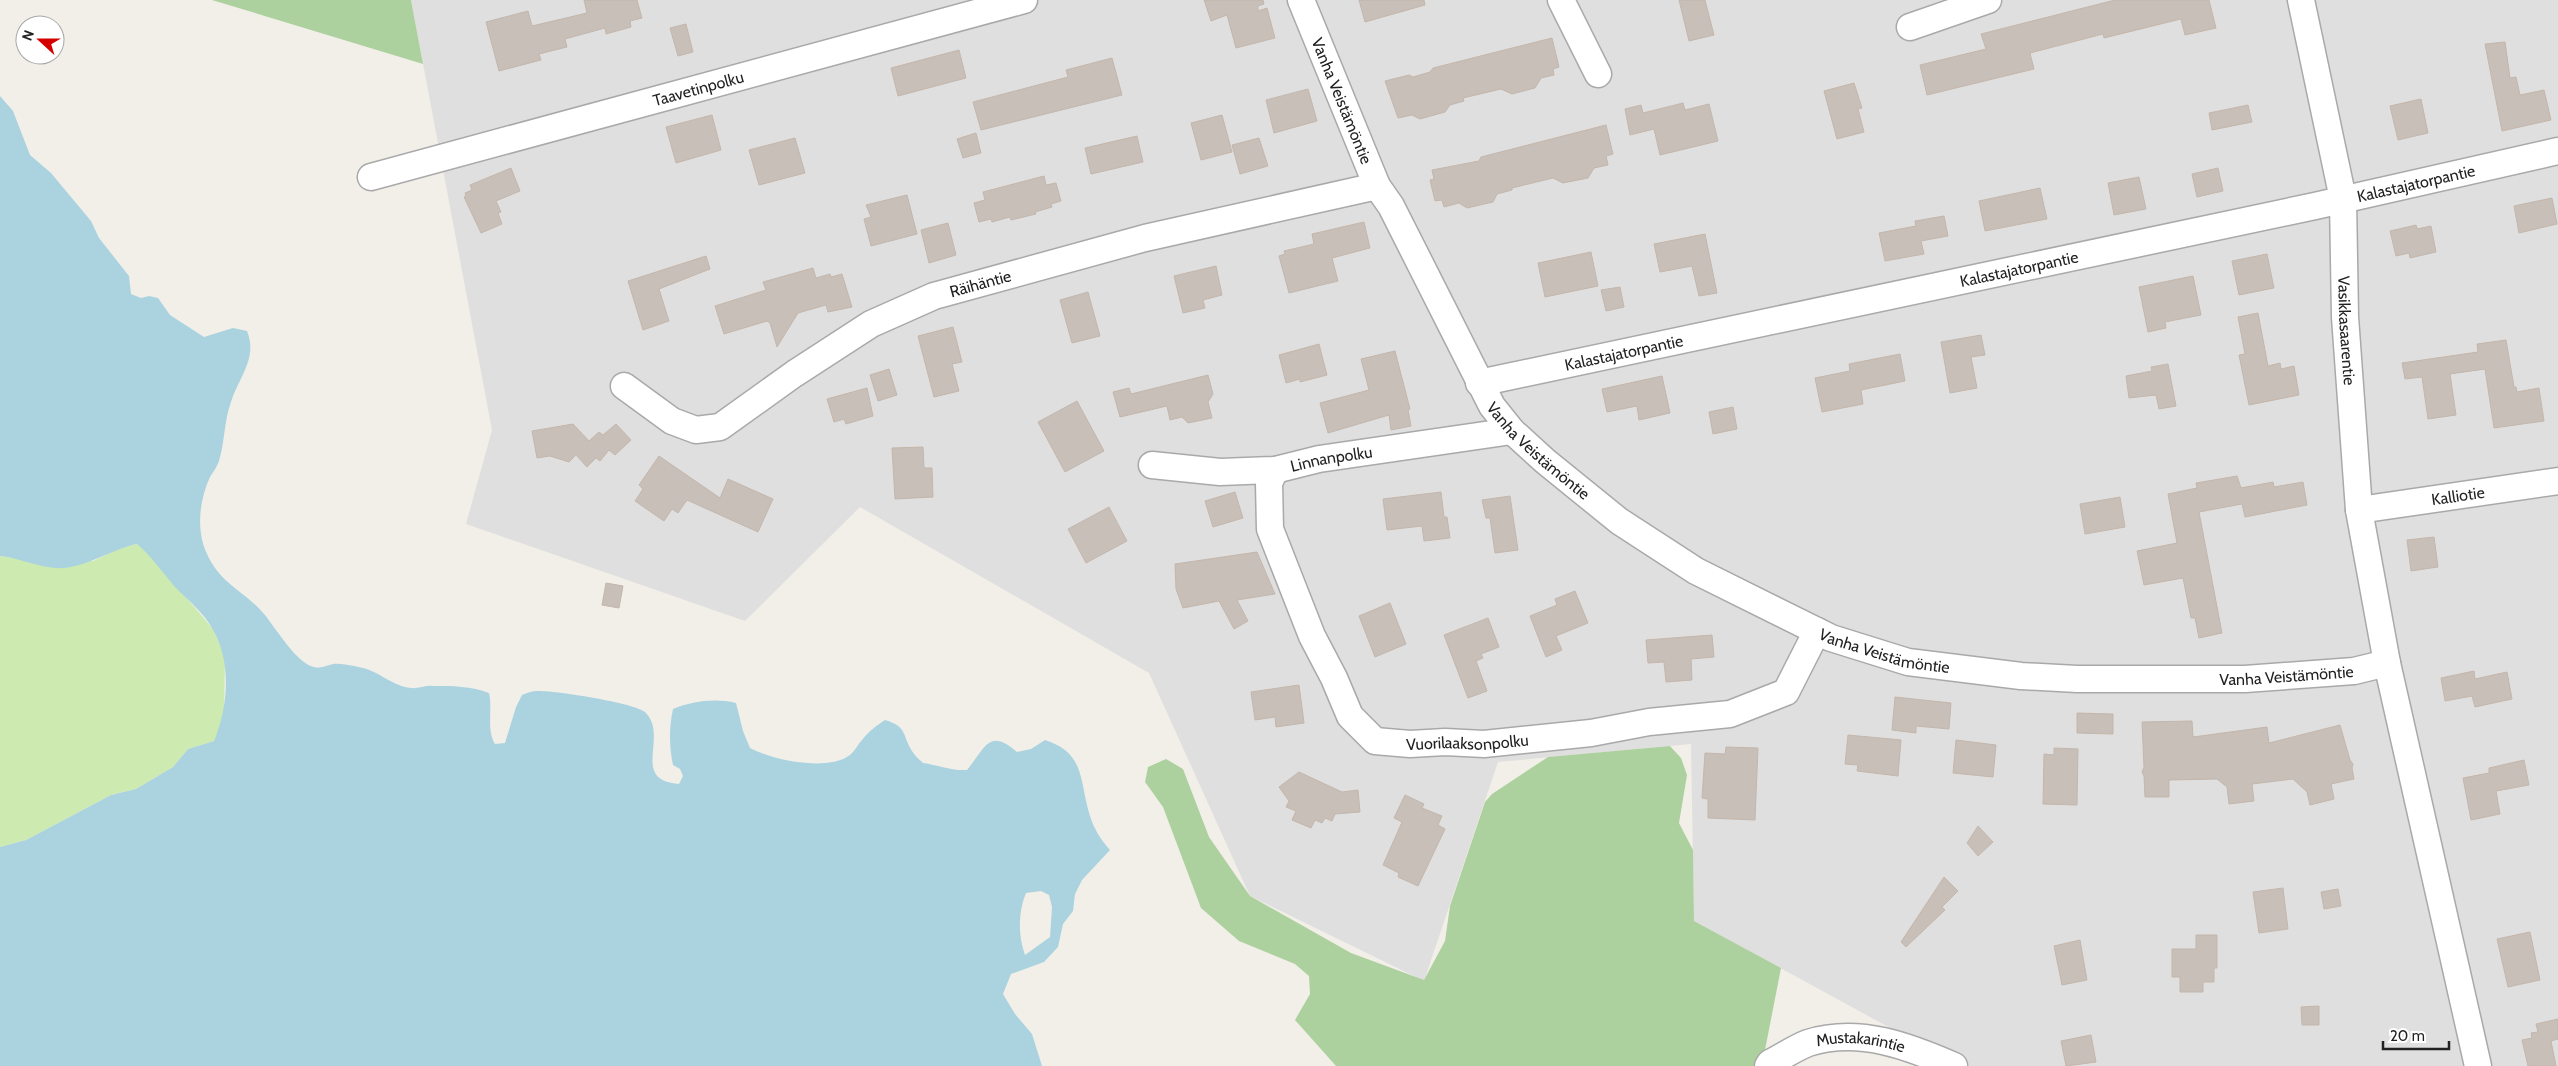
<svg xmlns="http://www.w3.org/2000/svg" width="2558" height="1066" font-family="Cabin,sans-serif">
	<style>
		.residential { fill: #e0dfdf }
		.grass { fill: #cdebb0 }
		.forest { fill: #add19e }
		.water { fill: #aad3df; fill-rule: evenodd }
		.building { fill: #c7bfb8; stroke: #c4b6ab }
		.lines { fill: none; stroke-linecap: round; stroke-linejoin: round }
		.minor-casing { stroke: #a9a9a9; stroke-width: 29 }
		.minor { stroke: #fff; stroke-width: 26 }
		.labels { text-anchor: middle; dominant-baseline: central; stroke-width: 4; stroke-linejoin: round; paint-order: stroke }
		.street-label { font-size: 16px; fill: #222; stroke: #fff }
	</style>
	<rect width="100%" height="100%" fill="#f2efe9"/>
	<polygon class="residential" points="411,0 2558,0 2558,1066 1960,1066 1694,921 1691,744 1498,762 1424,981 1250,896 1149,673 860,507 745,621 466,524 492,430"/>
	<polygon class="grass" points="137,544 151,556 213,629 225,657 224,716 214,741 188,749 173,767 136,789 111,795 26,840 0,847 0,556 21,559 93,561 120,548"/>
	<g class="forest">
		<polygon points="212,0 411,0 423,64"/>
		<polygon points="1670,746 1681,758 1687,775 1679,823 1693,850 1694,921 1781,968 1765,1050 1757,1066 1336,1066 1295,1020 1310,994 1309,976 1295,964 1239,941 1201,908 1163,807 1145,782 1148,767 1166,759 1183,769 1209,837 1250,896 1351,953 1424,980 1445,941 1450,906 1485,802 1492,794 1548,757"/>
	</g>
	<path class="water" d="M0,96L13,111L30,155L51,173L91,221L99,238L129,276L131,294L141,298L149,296L158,298L170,315L204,337L233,328L247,331C258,358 239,377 231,402C224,421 225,441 219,461C217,467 213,472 210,477C199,501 196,531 207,554C221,585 245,591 264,614C276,628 296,663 314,667C320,669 328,665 333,664C343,663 353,666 363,668C380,672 392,686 411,688C418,689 426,685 433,686C451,686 472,686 489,693C493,710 486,729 495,744L505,743L516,707L522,695C527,693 532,691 537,691C553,690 635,703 645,712C670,736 629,780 679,784L683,776L680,769L673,765C669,746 669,727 673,709C693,701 715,698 736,703L743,731L750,748C772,760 828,772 850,755C855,751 858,744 862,740C869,731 876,726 885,720C908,727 902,735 912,751C915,756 919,759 923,763C938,765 951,771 967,770C985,748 989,727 1017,752L1031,749L1045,740C1086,753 1079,781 1090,816C1094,829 1101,840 1110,850L1082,880L1075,894L1073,911L1063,924L1058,947L1044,962L1011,974L1003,994L1015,1014L1032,1034L1042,1066H0V847L26,840L111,795L136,789L173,767L188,749L214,741C228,707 232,663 213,630C205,614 188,600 175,587C162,572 152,557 137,544C111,549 83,570 56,568C38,567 19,558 0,556ZM1041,891L1049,895L1052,907L1050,937L1025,955C1018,936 1018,912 1026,893Z"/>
	<g class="building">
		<polygon points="584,0 637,0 642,18 630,21 631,27 606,34 605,28 565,39 567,47 539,54 541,60 499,71 486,22 528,11 532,26 587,13"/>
		<polygon points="1204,0 1263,0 1264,4 1258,6 1258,11 1267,8 1275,38 1236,48 1227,15 1211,21"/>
		<polygon points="1359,0 1424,0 1425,5 1365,22"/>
		<polygon points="1679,0 1705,0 1714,35 1689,41"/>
		<polygon points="2115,0 2209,0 2216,28 2185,35 2181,19 2104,38 2103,34 2030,53 2034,69 1927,95 1920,65 1986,49 1981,34"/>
		<polygon points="686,24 693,52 678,56 670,28"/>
		<polygon points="1552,38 1559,67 1553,69 1554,75 1541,78 1535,88 1512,94 1501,89 1463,98 1464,101 1450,105 1445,112 1420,119 1412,115 1398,118 1385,81 1409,75 1413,77 1430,72 1433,68"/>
		<polygon points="2505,42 2510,78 2516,77 2520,95 2544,90 2551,120 2502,131 2485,44"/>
		<polygon points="959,50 966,78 898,96 891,68"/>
		<polygon points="1112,58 1122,95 981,130 973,102 1068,77 1066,70"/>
		<polygon points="1854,83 1862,108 1858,109 1864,132 1837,139 1824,91"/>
		<polygon points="1308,89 1317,121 1274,133 1266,100"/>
		<polygon points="2421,99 2428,133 2398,140 2390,106"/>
		<polygon points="1683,103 1685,110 1709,104 1718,141 1660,155 1654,129 1630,135 1625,109 1641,105 1643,113"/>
		<polygon points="2248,105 2252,122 2212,130 2209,113"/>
		<polygon points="712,115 721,150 676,163 666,127"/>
		<polygon points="1222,115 1232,152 1201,160 1191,123"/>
		<polygon points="1606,125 1613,154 1606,156 1608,165 1594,168 1588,178 1563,183 1553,178 1512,188 1512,190 1497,194 1493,202 1467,208 1459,203 1444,207 1442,200 1435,201 1430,180 1434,179 1432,170 1479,161 1481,157"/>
		<polygon points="976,133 981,153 963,158 957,139"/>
		<polygon points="1137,136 1143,162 1091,174 1085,148"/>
		<polygon points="795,138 805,173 759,185 749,150"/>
		<polygon points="1259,138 1268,166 1240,174 1232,145"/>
		<polygon points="511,168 520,191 496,201 501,212 498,213 502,224 481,233 464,197 466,196 465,193 472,190 470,185"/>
		<polygon points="2218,168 2223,191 2197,197 2192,174"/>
		<polygon points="1044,176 1046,185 1056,183 1061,201 1051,204 1052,207 1035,212 1036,214 1011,220 1010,217 992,222 991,219 979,222 974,203 985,200 983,192"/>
		<polygon points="2139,177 2146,209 2114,215 2108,183"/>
		<polygon points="2040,188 2047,219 1985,231 1979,201"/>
		<polygon points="907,195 917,234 871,246 864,219 871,217 866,205"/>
		<polygon points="2552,198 2557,224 2519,233 2514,206"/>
		<polygon points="1944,216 1948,236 1921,241 1924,254 1885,261 1879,233 1916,226 1915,221"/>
		<polygon points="1364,222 1370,248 1332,258 1338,281 1289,293 1279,256 1285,254 1284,251 1314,244 1312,234"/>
		<polygon points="948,223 956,255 929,263 921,230"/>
		<polygon points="2416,225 2417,229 2431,226 2436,252 2410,258 2409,253 2396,256 2390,231"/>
		<polygon points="1705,234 1717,293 1699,296 1692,266 1660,272 1654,244"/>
		<polygon points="1591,252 1598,286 1545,297 1538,263"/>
		<polygon points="2267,254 2274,288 2239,295 2232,261"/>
		<polygon points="706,256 710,269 659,289 669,321 643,330 628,281"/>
		<polygon points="1216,266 1222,295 1203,300 1205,308 1183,313 1174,276"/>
		<polygon points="813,268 816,278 830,274 831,277 842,274 852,307 828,312 826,305 798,313 777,347 770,323 767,321 724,334 715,306 766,290 763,282"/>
		<polygon points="2193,276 2201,315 2165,322 2166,328 2148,332 2139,287"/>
		<polygon points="1620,287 1624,307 1606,311 1601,290"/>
		<polygon points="1088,292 1100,336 1072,343 1060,300"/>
		<polygon points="2258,313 2268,366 2280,363 2281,369 2294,366 2299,395 2249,405 2239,355 2245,354 2238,317"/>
		<polygon points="953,327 962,362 952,364 959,391 934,397 918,336"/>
		<polygon points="1981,335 1985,355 1971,357 1977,388 1950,393 1941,342"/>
		<polygon points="2506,340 2514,387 2516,387 2517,392 2539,388 2544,421 2494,428 2485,369 2450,374 2456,415 2428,419 2422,377 2405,379 2402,363 2478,352 2477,344"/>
		<polygon points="1319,344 1327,375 1300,382 1300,379 1286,383 1279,355"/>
		<polygon points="1395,351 1410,409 1408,410 1411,426 1391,430 1389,415 1328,433 1320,403 1369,390 1361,359"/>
		<polygon points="1900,354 1905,381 1861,390 1863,404 1822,412 1815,378 1850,371 1849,364"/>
		<polygon points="2168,364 2176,406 2159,409 2156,395 2129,398 2126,376 2152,371 2151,367"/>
		<polygon points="889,369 897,395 878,401 870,375"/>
		<polygon points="1208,375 1213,394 1208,402 1212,418 1188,423 1182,417 1170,420 1167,406 1120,417 1113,392 1129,388 1131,394"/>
		<polygon points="1662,376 1670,413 1639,420 1637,406 1607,412 1602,389"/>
		<polygon points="867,388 873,416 846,424 844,419 834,422 827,399"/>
		<polygon points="1077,401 1104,451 1065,472 1038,422"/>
		<polygon points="1733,407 1737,429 1713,434 1709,412"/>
		<polygon points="573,424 589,441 599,432 603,435 616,424 631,440 615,455 609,450 600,461 596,458 587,467 576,455 569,462 550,456 537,458 532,431"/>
		<polygon points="923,447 924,468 932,468 933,497 895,499 892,448"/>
		<polygon points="659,456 720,498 728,479 773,499 758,532 687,500 678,513 672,509 664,521 635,501 643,489 639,485"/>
		<polygon points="2237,476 2241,488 2273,482 2274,487 2303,482 2307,505 2245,517 2242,504 2199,512 2222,633 2199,638 2195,618 2191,618 2183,578 2144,585 2137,551 2177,543 2168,494 2197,488 2196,483"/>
		<polygon points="1235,492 1243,518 1213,527 1205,501"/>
		<polygon points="1441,492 1444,517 1447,517 1450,538 1424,541 1422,526 1387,530 1383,499"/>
		<polygon points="1510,496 1518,550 1495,553 1490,518 1486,518 1482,500"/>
		<polygon points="2120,497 2125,527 2085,534 2080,504"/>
		<polygon points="1109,507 1127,541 1086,563 1068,529"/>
		<polygon points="2434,537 2438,567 2411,571 2407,540"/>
		<polygon points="1257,552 1275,594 1237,600 1248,621 1234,629 1219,601 1183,608 1176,589 1175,564"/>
		<polygon points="606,583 623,586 619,608 602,605"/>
		<polygon points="1575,591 1588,623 1556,636 1562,650 1546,657 1530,616 1557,605 1555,599"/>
		<polygon points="1390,603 1406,644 1375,657 1359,616"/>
		<polygon points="1488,618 1499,647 1481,654 1483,658 1476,661 1487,691 1468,698 1444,635"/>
		<polygon points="1712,635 1714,657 1691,659 1692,680 1666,682 1664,662 1648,663 1646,640"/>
		<polygon points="2474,671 2475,679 2507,672 2512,699 2475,707 2472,696 2445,701 2441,678"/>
		<polygon points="1299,685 1304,723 1276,727 1275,717 1255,720 1251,692"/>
		<polygon points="1895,697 1951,703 1949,729 1916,726 1916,733 1892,730"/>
		<polygon points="2077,713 2113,714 2113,734 2077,733"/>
		<polygon points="2192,721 2193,737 2267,727 2269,743 2340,725 2350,760 2353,764 2352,768 2354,779 2331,784 2334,799 2310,805 2307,792 2293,779 2252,784 2254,801 2229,804 2227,787 2217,779 2169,780 2169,797 2145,797 2144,776 2142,772 2144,767 2142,722"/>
		<polygon points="1848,735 1901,740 1898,776 1857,771 1858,765 1845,764"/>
		<polygon points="1956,740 1996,745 1993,777 1953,773"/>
		<polygon points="1726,747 1758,748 1755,820 1708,818 1708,799 1702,798 1705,753 1725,754"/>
		<polygon points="2054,748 2078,749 2077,805 2043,804 2044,754 2054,755"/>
		<polygon points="2524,760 2529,785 2496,791 2500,814 2471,820 2463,778 2489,773 2489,768"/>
		<polygon points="1299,772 1342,792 1358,790 1360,812 1335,814 1332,821 1325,818 1322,823 1315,820 1311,828 1292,820 1296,811 1286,807 1289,801 1279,787"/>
		<polygon points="1405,795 1424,804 1422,808 1442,816 1438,825 1445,829 1418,886 1398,877 1399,873 1383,865 1402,822 1394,818"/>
		<polygon points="1978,826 1993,842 1978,856 1967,843"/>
		<polygon points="1944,877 1958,891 1942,907 1945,910 1906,947 1901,942"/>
		<polygon points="2283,888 2288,929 2259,933 2253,892"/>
		<polygon points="2338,889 2341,906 2324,909 2321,892"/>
		<polygon points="2530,932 2540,980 2508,987 2497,939"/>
		<polygon points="2196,935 2217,935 2217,968 2214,968 2214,982 2203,982 2203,992 2180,992 2180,977 2172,977 2172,949 2196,949"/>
		<polygon points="2080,940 2087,980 2062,985 2054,946"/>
		<polygon points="2319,1006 2319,1025 2302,1025 2301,1007"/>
		<polygon points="2558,1019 2558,1039 2551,1041 2556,1066 2528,1066 2522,1040 2532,1038 2531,1033 2538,1032 2536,1024"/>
		<polygon points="2091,1035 2096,1062 2066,1066 2061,1041"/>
	</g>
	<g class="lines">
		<defs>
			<g id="minor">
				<path id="s1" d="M1301,0L1377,186L1391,206L1492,406L1512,431L1545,461L1619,521L1696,571L1831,638L1908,662L2021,676L2077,679H2245L2354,671L2387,663"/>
				<polyline points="1561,0 1598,74"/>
				<path id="s2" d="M2301,0L2343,199L2345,317L2359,510L2387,663L2478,1066"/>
				<polyline points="1910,27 1988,0"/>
				<path id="s3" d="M371,177L1024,0"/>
				<path id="s4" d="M1479,383L2315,206L2558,151"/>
				<path id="s5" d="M624,386L672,421L696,430L720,427L794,374L871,324L934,296L1145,238L1377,186"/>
				<path id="s6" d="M1152,465L1220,472L1275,470L1319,459L1512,431"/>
				<path id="s7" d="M1275,470L1269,483L1270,529L1312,636L1334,678L1350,716L1375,741L1410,744L1445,742L1484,744L1591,733L1649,722L1730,714L1786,692L1817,631"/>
				<path id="s8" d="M2359,510L2558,481"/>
				<path id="s9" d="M1768,1066L1770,1063C1782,1057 1795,1048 1808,1043C1859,1027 1908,1046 1954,1066"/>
			</g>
		</defs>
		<use href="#minor" class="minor-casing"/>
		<use href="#minor" class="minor"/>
	</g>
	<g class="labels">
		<g class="street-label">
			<text stroke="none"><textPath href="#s3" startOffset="339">Taavetinpolku</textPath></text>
			<text stroke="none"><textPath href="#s1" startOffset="109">Vanha Veistämöntie</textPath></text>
			<text stroke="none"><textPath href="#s4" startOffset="958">Kalastajatorpantie</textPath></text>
			<text stroke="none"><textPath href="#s4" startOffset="552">Kalastajatorpantie</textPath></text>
			<text stroke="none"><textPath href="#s5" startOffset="409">Räihäntie</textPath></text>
			<text stroke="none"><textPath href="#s2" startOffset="335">Vasikkasaarentie</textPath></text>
			<text stroke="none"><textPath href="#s4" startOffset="148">Kalastajatorpantie</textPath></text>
			<text stroke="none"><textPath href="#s1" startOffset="514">Vanha Veistämöntie</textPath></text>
			<text stroke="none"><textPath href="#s6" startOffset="181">Linnanpolku</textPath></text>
			<text stroke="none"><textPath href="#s8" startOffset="100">Kalliotie</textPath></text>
			<text stroke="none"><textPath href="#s1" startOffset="919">Vanha Veistämöntie</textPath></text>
			<text stroke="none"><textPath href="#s1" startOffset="1324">Vanha Veistämöntie</textPath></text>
			<text stroke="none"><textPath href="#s7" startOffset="392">Vuorilaaksonpolku</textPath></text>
			<text stroke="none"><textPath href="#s9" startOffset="100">Mustakarintie</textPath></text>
		</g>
	</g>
	<g transform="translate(40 40) rotate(291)"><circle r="24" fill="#ffffff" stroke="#a7a7a7"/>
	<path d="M0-4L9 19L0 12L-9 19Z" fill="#d40000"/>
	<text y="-8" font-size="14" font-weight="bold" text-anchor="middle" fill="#222222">N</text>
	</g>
	<path d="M2383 1041v8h66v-8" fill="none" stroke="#222222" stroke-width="2.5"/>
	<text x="2390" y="1041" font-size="15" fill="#222222" stroke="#ffffff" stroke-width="4" paint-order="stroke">20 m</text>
</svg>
